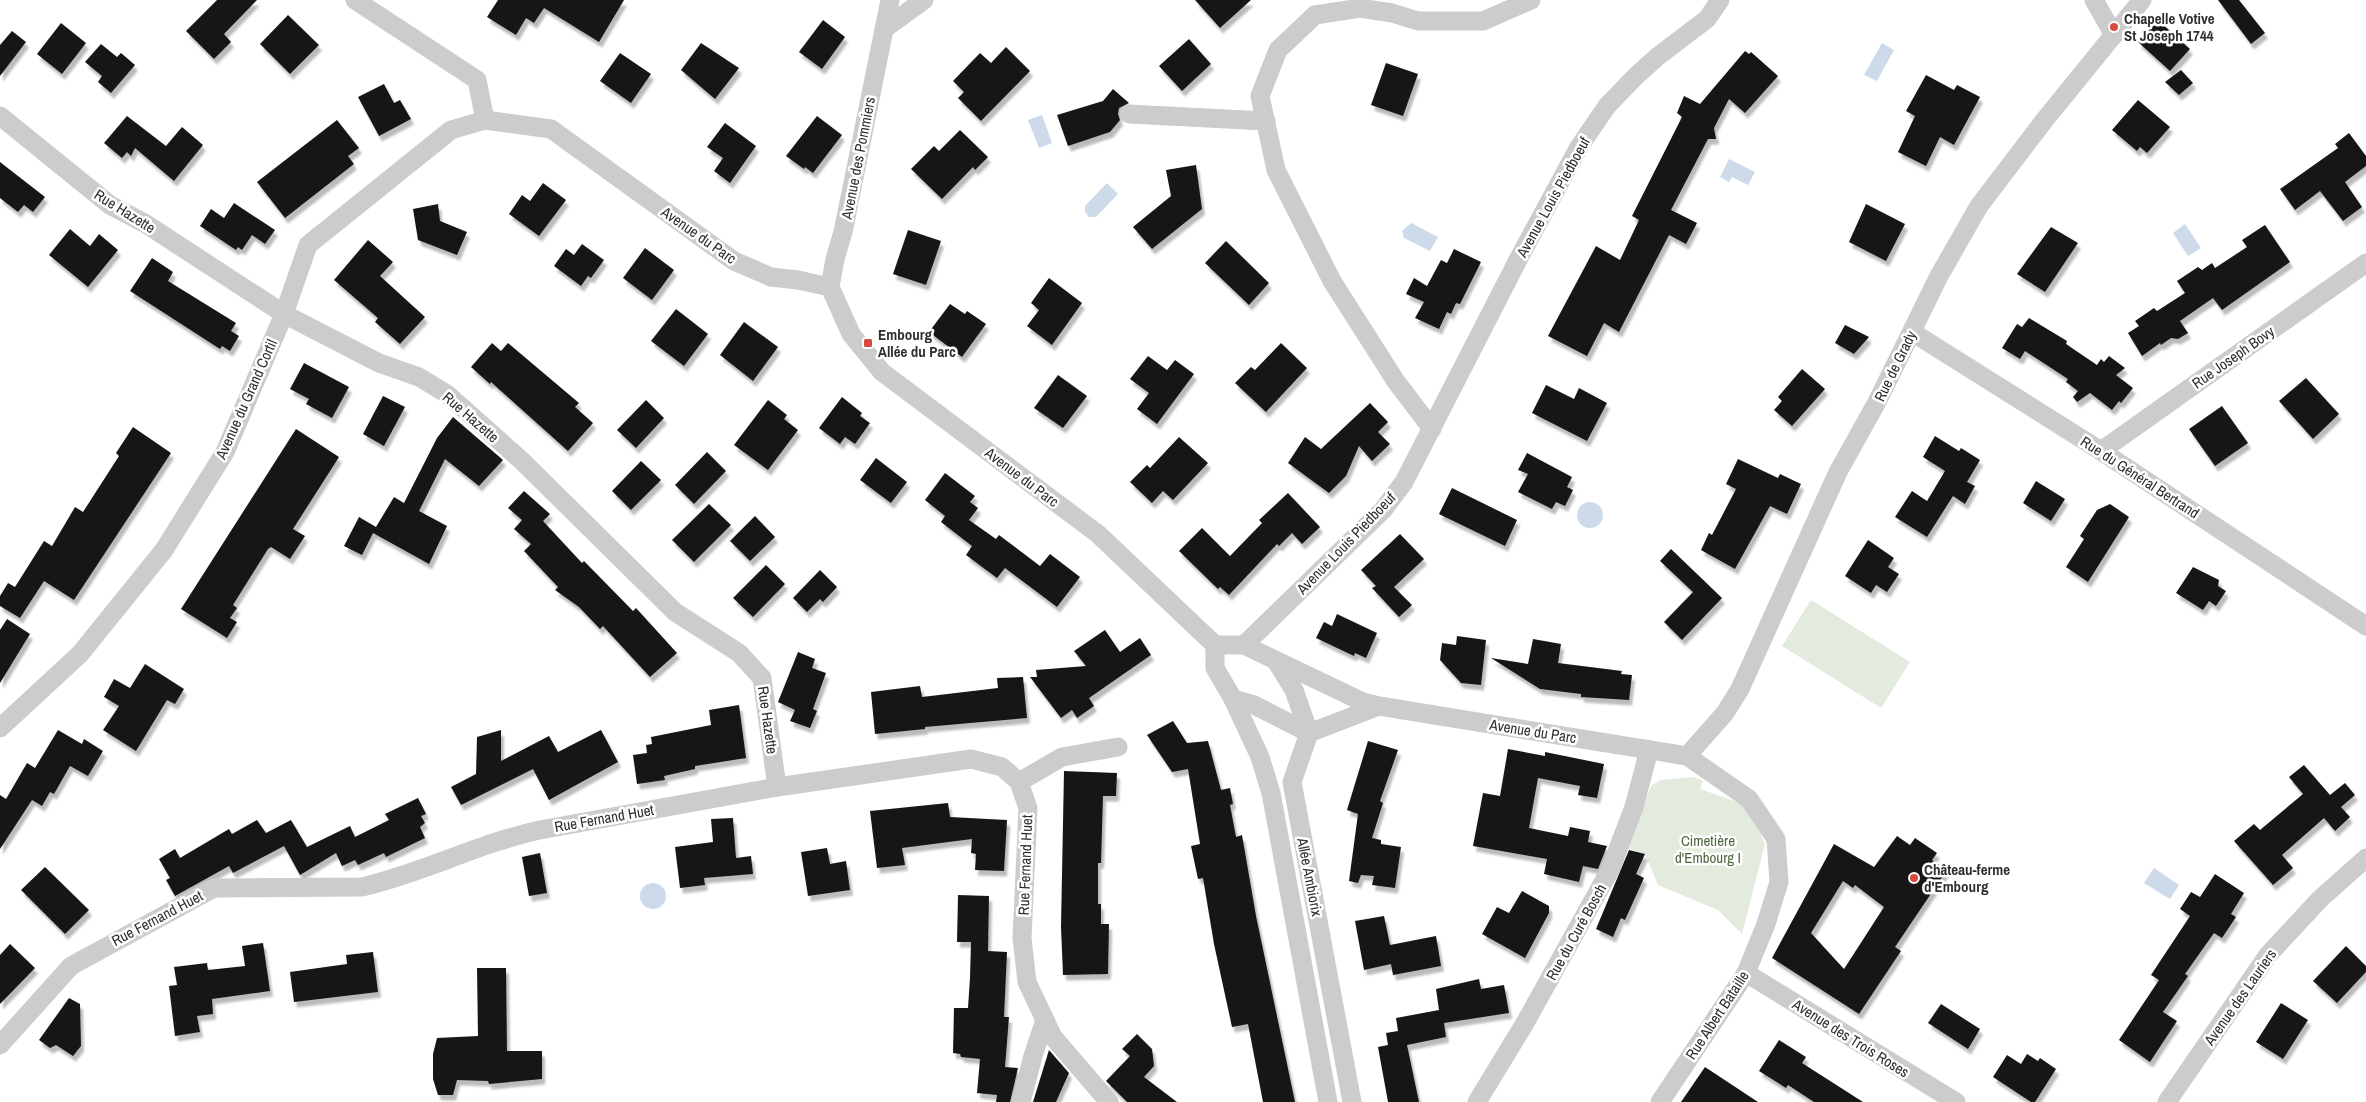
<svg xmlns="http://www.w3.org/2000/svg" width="2366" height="1102" font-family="'Archivo Narrow',sans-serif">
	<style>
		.green { fill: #e3ebde }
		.water { fill: #ccdae9 }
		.building { fill: #161616; fill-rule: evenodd; filter: url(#shadow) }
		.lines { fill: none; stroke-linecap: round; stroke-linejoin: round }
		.minor { stroke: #ccc; stroke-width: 19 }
		.poi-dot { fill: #d84a3f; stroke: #fff; stroke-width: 2 }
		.labels { text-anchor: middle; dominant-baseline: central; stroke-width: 5; stroke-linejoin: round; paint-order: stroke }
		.poi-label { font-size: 15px; font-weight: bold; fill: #2f2f2f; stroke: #fff; text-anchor: start }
		.street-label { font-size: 15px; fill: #2f2f2f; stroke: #fff }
		.park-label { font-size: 15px; fill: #4d6740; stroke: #fff }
	</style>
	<defs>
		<filter id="shadow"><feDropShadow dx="3" dy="5.5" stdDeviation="1" flood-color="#0004"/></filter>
	</defs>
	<rect width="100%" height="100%" fill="#fff"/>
	<g class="green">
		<polygon points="1811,600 1910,662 1881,708 1782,646"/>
		<polygon points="1694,777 1703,781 1700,789 1743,804 1755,820 1765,844 1742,934 1718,910 1658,885 1646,856 1628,848 1651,786 1661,780"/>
	</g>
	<g class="water">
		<polygon points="1882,43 1894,50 1877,81 1864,75"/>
		<polygon points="1042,115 1052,143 1039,148 1028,120"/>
		<polygon points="1729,159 1755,172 1748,185 1732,177 1729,182 1720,177"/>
		<polygon points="1107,183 1118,194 1096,217 1089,217 1085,212 1085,206"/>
		<polygon points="1411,223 1438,237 1430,251 1404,238 1402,231"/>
		<polygon points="2185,224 2201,248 2188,256 2173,233"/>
		<circle cx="1590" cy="515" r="13"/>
		<polygon points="2154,868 2179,885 2170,899 2144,883"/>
		<circle cx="653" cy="896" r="13"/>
	</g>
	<g class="building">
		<polygon points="217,0 257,0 224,34 231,42 214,59 186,31"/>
		<polygon points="498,0 624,0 599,42 544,8 534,23 526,18 516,35 487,17"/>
		<polygon points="1195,0 1251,0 1220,28"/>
		<polygon points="2218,0 2239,0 2265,33 2251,44"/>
		<polygon points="288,15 319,45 290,74 260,44"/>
		<polygon points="823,20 845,37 822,69 799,52"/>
		<polygon points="2158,20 2190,49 2170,71 2138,42"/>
		<polygon points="61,23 86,43 62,74 37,54"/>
		<polygon points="12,31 26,42 0,76 0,45"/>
		<polygon points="1189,39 1211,64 1182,91 1159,66"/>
		<polygon points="701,43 739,68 715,99 681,70"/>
		<polygon points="101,44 117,57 121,53 135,65 111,93 98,82 102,76 85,62"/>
		<polygon points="1006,47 1030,71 981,121 958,98 964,92 953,81 980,53 991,63"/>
		<polygon points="1745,51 1749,54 1751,52 1778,76 1745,113 1729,99 1714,128 1716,139 1708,139 1671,210 1697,223 1686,244 1669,235 1619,332 1604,323 1587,356 1548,336 1596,246 1620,260 1639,220 1632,216 1682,117 1677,113 1684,96 1700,104"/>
		<polygon points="620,53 651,74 631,103 600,81"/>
		<polygon points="1386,63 1418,74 1403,116 1371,105"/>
		<polygon points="2181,70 2193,83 2179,95 2165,82"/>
		<polygon points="1926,75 1954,90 1957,85 1980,97 1954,145 1940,137 1926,166 1898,152 1915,116 1906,111"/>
		<polygon points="384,84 394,103 400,100 411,119 379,136 358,97"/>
		<polygon points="1113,89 1129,103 1119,108 1118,114 1120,120 1110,132 1068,146 1057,115 1103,101"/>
		<polygon points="2138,100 2170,127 2147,153 2140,147 2137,151 2112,130"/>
		<polygon points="127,116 166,146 182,127 203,145 174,181 135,148 131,156 127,152 122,158 104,143"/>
		<polygon points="817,116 842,135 813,173 805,167 804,169 786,156"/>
		<polygon points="337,120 359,148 348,156 354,164 285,218 257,182"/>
		<polygon points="725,123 756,146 730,183 714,171 723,158 707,147"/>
		<polygon points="960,130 988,157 975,170 973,167 942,199 911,169 934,146 939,151"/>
		<polygon points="2349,133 2366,156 2366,166 2345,182 2362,207 2343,221 2320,191 2295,210 2280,189 2338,148 2335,144"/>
		<polygon points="0,162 45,197 33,212 24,205 18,212 0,198"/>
		<polygon points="1196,165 1202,209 1152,249 1133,227 1171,196 1166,170"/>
		<polygon points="543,183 566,200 539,236 509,214 522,195 530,201"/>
		<polygon points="234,203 275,230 265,244 252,235 242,250 238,247 236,250 200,226 211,209 224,218"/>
		<polygon points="438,204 440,221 467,232 457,255 418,240 413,209"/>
		<polygon points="1866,204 1905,224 1886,261 1849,242"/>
		<polygon points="2265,225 2290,262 2222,310 2213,298 2180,321 2188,333 2178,339 2171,338 2161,345 2160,343 2142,356 2128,333 2139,326 2135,321 2154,308 2157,311 2185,293 2177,281 2198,267 2202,270 2212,263 2215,268 2247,247 2242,240"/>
		<polygon points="2051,227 2078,243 2045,292 2017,274"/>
		<polygon points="70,229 90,246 99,234 118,250 88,287 49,255"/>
		<polygon points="908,230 941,241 926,285 893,274"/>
		<polygon points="368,240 393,262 380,276 425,317 400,344 375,322 378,318 334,280"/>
		<polygon points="1226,241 1269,283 1249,305 1205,263"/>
		<polygon points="582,244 604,260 591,278 588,276 581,286 554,266 566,249 574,255"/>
		<polygon points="645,248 674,270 652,300 623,278"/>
		<polygon points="1454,249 1481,262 1460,304 1456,303 1451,314 1447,312 1439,329 1415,318 1424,302 1406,294 1414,278 1427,286 1441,260 1447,263"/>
		<polygon points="152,258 173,272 168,281 236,323 231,331 239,336 230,351 222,346 220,349 130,291"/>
		<polygon points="1049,278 1082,303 1052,345 1027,326 1039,310 1031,303"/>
		<polygon points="950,304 965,314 967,311 986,324 962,357 929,332"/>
		<polygon points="676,309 708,334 684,366 651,341"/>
		<polygon points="2029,318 2067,341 2066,344 2097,365 2101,359 2104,362 2109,356 2125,368 2116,375 2133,388 2121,403 2119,401 2112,410 2090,393 2077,402 2073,397 2078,391 2066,382 2068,379 2025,351 2020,359 2002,348 2017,324 2022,327"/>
		<polygon points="744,322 778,347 753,381 720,355"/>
		<polygon points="1845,325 1869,337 1854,354 1835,343"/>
		<polygon points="492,343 501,351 508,343 579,403 575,407 593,423 568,451 491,382 490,384 471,367"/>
		<polygon points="1281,343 1307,368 1266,412 1235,383 1251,367 1255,370"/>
		<polygon points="1148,356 1167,370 1175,360 1194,374 1157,424 1137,409 1149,393 1130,379"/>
		<polygon points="304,363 349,387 332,418 306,404 309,399 290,389"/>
		<polygon points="1802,369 1825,389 1792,426 1774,410 1782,401 1778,397"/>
		<polygon points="1058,375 1087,396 1063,428 1034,408"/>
		<polygon points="2306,378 2339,414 2313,439 2279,401"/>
		<polygon points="1546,385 1574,399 1579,388 1607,403 1587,441 1532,413"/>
		<polygon points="383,396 405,407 384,446 363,434"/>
		<polygon points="842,397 862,413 860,416 870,423 855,444 845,437 840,444 819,428"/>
		<polygon points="646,400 664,418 636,448 617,430"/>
		<polygon points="768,400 787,415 784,419 798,430 768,470 734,445"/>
		<polygon points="1370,403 1388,422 1378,432 1390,444 1372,461 1359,446 1346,476 1329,493 1288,463 1305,437 1321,449"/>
		<polygon points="2222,406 2248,443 2215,466 2189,429"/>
		<polygon points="453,417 503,460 479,486 445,459 419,511 447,526 429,564 373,533 362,555 344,546 359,517 376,527 394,497 404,503 437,438"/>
		<polygon points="133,427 171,453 74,600 44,581 20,618 0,606 0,596 8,583 15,587 44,541 52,546 75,507 83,512 119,456 116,453"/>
		<polygon points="296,429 339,457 293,529 305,536 290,559 271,547 268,549 233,605 237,608 230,618 237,622 227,638 181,609"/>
		<polygon points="1935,436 1959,451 1961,448 1980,460 1967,482 1975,486 1965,504 1953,496 1927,537 1895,517 1912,491 1927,501 1945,471 1923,457"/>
		<polygon points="1179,437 1208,463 1173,500 1163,491 1152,503 1130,482 1147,465 1150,468"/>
		<polygon points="707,452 726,471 694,504 675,485"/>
		<polygon points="1527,453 1572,477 1567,487 1573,490 1565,506 1556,502 1552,509 1518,492 1528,474 1518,470"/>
		<polygon points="876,458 907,482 891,503 860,480"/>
		<polygon points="1738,459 1778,478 1780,474 1801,484 1787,514 1770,506 1735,569 1701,550 1709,533 1712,535 1736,489 1726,484"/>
		<polygon points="641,461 661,480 631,510 612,491"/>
		<polygon points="945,473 975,496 970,502 978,508 969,520 996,539 999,535 1040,566 1050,554 1080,577 1057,607 1005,568 997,578 966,555 972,546 941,522 945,516 925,500"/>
		<polygon points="2036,481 2065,499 2051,521 2023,503"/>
		<polygon points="1452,488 1517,520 1505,546 1439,514"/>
		<polygon points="524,491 550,514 543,521 582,563 584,561 633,611 636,608 677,653 650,677 603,626 600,629 579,607 555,590 558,587 524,551 531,544 514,529 522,520 508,508"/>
		<polygon points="1288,493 1320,527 1302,544 1292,533 1279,546 1277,544 1229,595 1220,587 1218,589 1179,551 1202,528 1230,556 1262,523 1259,520"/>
		<polygon points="709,504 731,525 694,562 672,540"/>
		<polygon points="2110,504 2129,517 2088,582 2066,567 2084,539 2080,536 2097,510"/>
		<polygon points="755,516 775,537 750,561 730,541"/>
		<polygon points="1400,534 1424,559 1394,587 1412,605 1399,617 1372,588 1376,586 1361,570"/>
		<polygon points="1868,540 1894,558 1888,567 1899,574 1887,592 1876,585 1871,593 1845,576"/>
		<polygon points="1671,549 1722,598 1682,640 1664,622 1693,592 1660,561"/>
		<polygon points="766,565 785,584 753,617 733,598"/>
		<polygon points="2193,567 2219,580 2218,586 2226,591 2216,606 2209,601 2203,610 2176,593"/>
		<polygon points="820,570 837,587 823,602 820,599 807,612 793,598"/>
		<polygon points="1337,614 1377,633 1366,658 1355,653 1354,656 1316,638 1324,622 1332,626"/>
		<polygon points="7,619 30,634 0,683 0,630"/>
		<polygon points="1105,630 1120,652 1140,638 1151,655 1089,698 1094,706 1077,718 1072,710 1061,718 1030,677 1037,677 1036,670 1086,666 1074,651"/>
		<polygon points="1457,636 1486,640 1481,685 1461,683 1440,660 1442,643 1456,645"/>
		<polygon points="1533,639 1561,644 1558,663 1622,671 1621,674 1632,675 1629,700 1581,697 1581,694 1540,689 1491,658 1528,664"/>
		<polygon points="798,652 815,659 812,668 826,673 813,709 817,711 810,728 790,721 795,710 778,702"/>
		<polygon points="145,664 184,689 175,704 167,700 136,751 103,730 119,706 104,697 114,679 130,688"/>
		<polygon points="1023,677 1027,718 925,727 925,729 875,734 871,692 920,686 922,697 998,688 997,678"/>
		<polygon points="739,705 746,758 695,766 695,769 664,776 665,780 637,784 633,755 647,753 646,745 652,744 651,737 711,725 709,710"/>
		<polygon points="1173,721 1187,743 1208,741 1221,790 1230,788 1233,804 1230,805 1236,837 1242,835 1256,916 1295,1102 1263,1102 1248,1024 1232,1027 1214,944 1203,878 1198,879 1191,846 1200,844 1188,769 1172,772 1147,735"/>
		<polygon points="58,730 82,744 84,739 103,751 88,776 70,766 54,794 50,792 42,806 32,800 0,849 0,795 6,799 27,763 35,768"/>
		<polygon points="501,730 501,761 549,736 558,752 601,730 618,762 549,800 533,769 461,805 451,787 476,774 477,737"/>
		<polygon points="1368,741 1398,750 1380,801 1383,803 1372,838 1381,840 1381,844 1401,847 1395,888 1372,885 1374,876 1361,875 1358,883 1349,881 1358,814 1347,810"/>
		<polygon points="1508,749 1545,756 1545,752 1604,764 1597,798 1578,795 1580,786 1538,778 1529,828 1568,836 1570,827 1590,831 1588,842 1607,846 1598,869 1583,866 1579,882 1544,874 1547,859 1473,846 1483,793 1500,796"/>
		<polygon points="2304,765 2330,795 2345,783 2355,795 2341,807 2350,817 2335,831 2324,818 2282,855 2293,868 2273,885 2234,841 2254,824 2260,830 2303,794 2289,777"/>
		<polygon points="1064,771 1117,773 1116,796 1103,796 1101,863 1098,863 1098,904 1101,904 1101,924 1109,924 1108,974 1063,975 1061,927"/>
		<polygon points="418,798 426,814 421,816 425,823 420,827 425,838 386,857 384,853 358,865 355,860 342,866 336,853 300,875 284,846 233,873 229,866 175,896 166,880 170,878 159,859 175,849 180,858 229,829 232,834 257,820 266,833 291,820 307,847 350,826 355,837 389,820 385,814"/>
		<polygon points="948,803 950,817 1007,820 1004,871 975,870 976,854 971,853 972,839 902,848 905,865 877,868 870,811"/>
		<polygon points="733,818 736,858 751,856 753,874 704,878 705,885 680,888 675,847 713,842 711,819"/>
		<path d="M1897,836L1910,845L1915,838L1937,853L1932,860L1947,870L1895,947L1901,951L1859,1014L1772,958L1834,844L1874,867ZM1843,881L1853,888L1855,885L1884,907L1844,969L1811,933Z"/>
		<polygon points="827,848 830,864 846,861 850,890 808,896 801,852"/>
		<polygon points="1629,850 1645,854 1636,874 1644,878 1625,920 1621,918 1613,937 1596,929"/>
		<polygon points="540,853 547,893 529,896 522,857"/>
		<polygon points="45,867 89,910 65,934 21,890"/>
		<polygon points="2215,874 2244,893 2231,914 2236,917 2222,938 2214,933 2185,974 2188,976 2163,1012 2177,1021 2150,1062 2119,1040 2159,980 2151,975 2190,916 2180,909 2191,892 2200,897"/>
		<polygon points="1522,891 1549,906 1549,913 1525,958 1482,934 1497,907 1509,913"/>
		<polygon points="958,895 989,896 988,951 1007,952 1004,1017 1009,1017 1005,1067 1018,1068 1010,1102 996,1102 997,1095 977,1093 980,1059 961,1057 960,1054 953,1053 954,1008 968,1008 970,978 971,942 957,942"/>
		<polygon points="1384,916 1390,945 1436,936 1441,966 1393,975 1391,964 1364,970 1355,921"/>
		<polygon points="263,943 270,991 212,999 213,1014 197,1016 200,1032 175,1036 169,986 177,985 174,967 207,963 208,970 245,966 242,946"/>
		<polygon points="10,944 35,968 0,1004 0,955"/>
		<polygon points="2346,946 2366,966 2366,972 2337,1003 2313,981"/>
		<polygon points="373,952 378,992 294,1002 290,972 347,964 346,955"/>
		<polygon points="477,968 506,968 507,1051 542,1051 542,1079 489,1084 488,1081 457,1080 453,1095 438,1095 433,1079 433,1054 437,1038 478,1036"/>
		<polygon points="1479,979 1481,989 1504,985 1509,1013 1444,1023 1446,1037 1407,1045 1419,1102 1388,1102 1378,1047 1388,1045 1386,1033 1398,1031 1396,1018 1439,1010 1436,989"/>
		<polygon points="69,998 80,1004 81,1046 73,1056 56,1045 50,1048 39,1040"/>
		<polygon points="2281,1003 2308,1020 2283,1059 2256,1042"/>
		<polygon points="1941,1004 1980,1029 1968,1049 1928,1023"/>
		<polygon points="1137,1034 1152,1049 1154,1066 1144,1077 1177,1102 1127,1102 1106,1081 1130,1056 1122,1049"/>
		<polygon points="1779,1040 1806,1057 1802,1063 1863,1102 1814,1102 1788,1085 1786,1088 1759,1071"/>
		<polygon points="1049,1050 1069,1073 1056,1102 1033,1102"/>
		<polygon points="2027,1054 2038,1061 2040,1058 2056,1069 2035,1102 2031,1102 1993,1077 2007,1055 2021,1064"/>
		<polygon points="1705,1067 1758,1102 1681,1102"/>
	</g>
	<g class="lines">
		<g class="minor">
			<polyline points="355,0 477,80 485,120"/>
			<polyline points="2094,0 2114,35"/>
			<polyline points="884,29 924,0"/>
			<polyline points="1129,114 1266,121"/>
			<polyline points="0,116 110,205 146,224 284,314 379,363 419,377 447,394 521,460 675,612 739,653 762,678 777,787"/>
			<polyline points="830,287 851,334 882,372 1098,534 1215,645 1244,645 1363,702 1379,706 1687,756 1749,799 1776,839 1779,882 1766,924 1746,973 1660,1102"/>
			<polyline points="830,287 835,259 843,232 890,0"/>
			<polyline points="1912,332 2101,451 2366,626"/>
			<polyline points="1432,429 1395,380 1332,281 1276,170 1260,96 1278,50 1315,15 1360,8 1392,13 1418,21 1483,21 1531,0"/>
			<polyline points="2101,451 2366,263"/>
			<polyline points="1215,645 1215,668 1233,699 1260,757 1271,793 1328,1102"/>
			<polyline points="1244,645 1383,510 1404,482 1520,256 1579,147 1607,106 1636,76 1657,57 1707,19 1720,0"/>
			<polyline points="1276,661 1294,690 1309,733 1292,782 1352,1102"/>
			<polyline points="1233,699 1254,705 1309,733 1379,706"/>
			<polyline points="0,728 80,654 164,550 225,452 284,314 308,245 451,130 485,120 551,129 734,261 771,277 798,280 830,287"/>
			<polyline points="1687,756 1725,713 1740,689 1838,472 1877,402 1939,276 1979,206 2043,122 2142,0"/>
			<polyline points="1019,782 1062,757 1118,747"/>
			<polyline points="1746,973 1956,1102"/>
			<path d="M0,1045L71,966L214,888L362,887C423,873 479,843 540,830L777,787L971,759L1002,767L1019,782L1028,808L1022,938L1027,982L1053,1037L1109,1102"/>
			<polyline points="1021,1102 1033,1056 1045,1020"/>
			<polyline points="1477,1102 1525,1023 1610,870 1634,807 1649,750"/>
			<polyline points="2167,1102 2268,955 2320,899 2366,858"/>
		</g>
	</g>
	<g class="poi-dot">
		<circle cx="2114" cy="27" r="5"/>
		<rect x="863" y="338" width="10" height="10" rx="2.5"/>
		<circle cx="1914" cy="878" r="5"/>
	</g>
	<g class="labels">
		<g class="poi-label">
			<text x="2124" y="18">Chapelle Votive<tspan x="2124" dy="17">St Joseph 1744</tspan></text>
			<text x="878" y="334">Embourg<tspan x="878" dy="17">Allée du Parc</tspan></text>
			<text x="1924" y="869">Château-ferme<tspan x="1924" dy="17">d'Embourg</tspan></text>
		</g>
		<g class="street-label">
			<text transform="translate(858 158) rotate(-79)">Avenue des Pommiers</text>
			<text transform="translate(1553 197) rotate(-61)">Avenue Louis Piedboeuf</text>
			<text transform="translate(125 211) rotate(32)">Rue Hazette</text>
			<text transform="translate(699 235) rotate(35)">Avenue du Parc</text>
			<text transform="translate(2233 357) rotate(-35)">Rue Joseph Bovy</text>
			<text transform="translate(1895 366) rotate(-64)">Rue de Grady</text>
			<text transform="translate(246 399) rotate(-66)">Avenue du Grand Cortil</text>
			<text transform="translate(471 417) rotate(41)">Rue Hazette</text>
			<text transform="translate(1022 477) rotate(37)">Avenue du Parc</text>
			<text transform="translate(2140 477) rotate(33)">Rue du Général Bertrand</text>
			<text transform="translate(1346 543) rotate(-46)">Avenue Louis Piedboeuf</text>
			<text transform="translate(768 720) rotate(82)">Rue Hazette</text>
			<text transform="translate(1533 731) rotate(9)">Avenue du Parc</text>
			<text transform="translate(604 818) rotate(-10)">Rue Fernand Huet</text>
			<text transform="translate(1025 865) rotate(-88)">Rue Fernand Huet</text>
			<text transform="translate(1310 877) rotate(79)">Allée Ambiorix</text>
			<text transform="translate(157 918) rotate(-28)">Rue Fernand Huet</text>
			<text transform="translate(1576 932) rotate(-61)">Rue du Curé Bosch</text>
			<text transform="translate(2240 997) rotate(-55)">Avenue des Lauriers</text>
			<text transform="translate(1717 1015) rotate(-57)">Rue Albert Bataille</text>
			<text transform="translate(1851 1038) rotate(32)">Avenue des Trois Roses</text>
		</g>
		<g class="park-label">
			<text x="1708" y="840">Cimetière<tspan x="1708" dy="17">d'Embourg I</tspan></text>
		</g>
	</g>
</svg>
